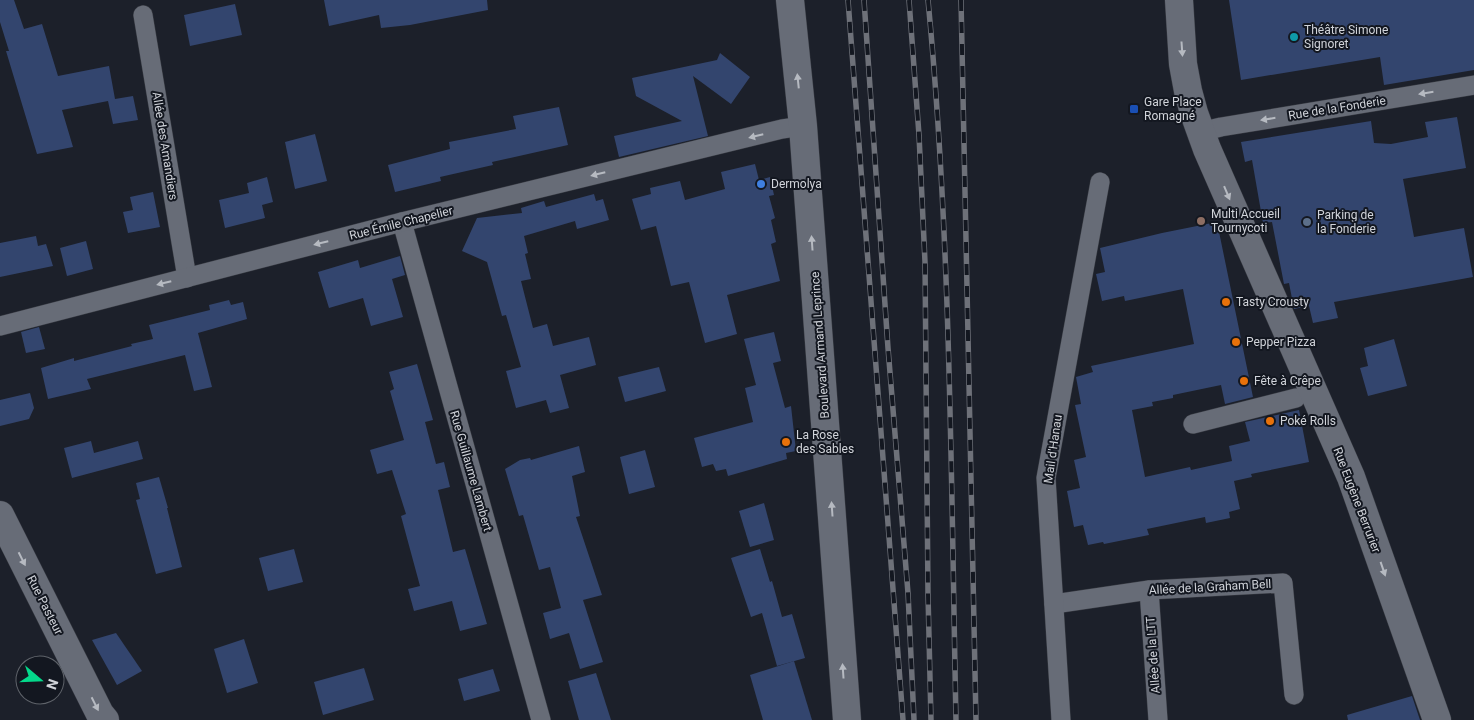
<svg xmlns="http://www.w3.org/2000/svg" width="1474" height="720" font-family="Roboto,sans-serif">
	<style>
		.building { fill: #33456e }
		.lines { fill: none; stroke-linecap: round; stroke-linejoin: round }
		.street-casing { stroke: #373a42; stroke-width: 20 }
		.secondary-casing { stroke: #373a42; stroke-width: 29 }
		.street { stroke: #676c77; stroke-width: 19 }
		.secondary { stroke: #676c77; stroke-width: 28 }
		.rail-casing { stroke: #6e7179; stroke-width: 5.5 }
		.rail { stroke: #131720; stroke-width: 4; stroke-dasharray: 11; stroke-linecap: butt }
		.oneway { fill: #b6bac1 }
		.culture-dot { fill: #0f9aa8; stroke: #131720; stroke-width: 2 }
		.transit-dot { fill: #1a4fb4; stroke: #131720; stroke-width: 2 }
		.shop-dot { fill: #3f7fe0; stroke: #131720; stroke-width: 2 }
		.education-dot { fill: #8d6e63; stroke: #131720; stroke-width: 2 }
		.service-dot { fill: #5c6f8a; stroke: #131720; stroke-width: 2 }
		.food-dot { fill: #e8710a; stroke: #131720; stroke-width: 2 }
		.labels { text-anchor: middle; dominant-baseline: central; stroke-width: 4; stroke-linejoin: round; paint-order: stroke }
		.poi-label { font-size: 12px; fill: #d1d4da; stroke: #131720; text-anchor: start }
		.street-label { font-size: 12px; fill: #d1d4da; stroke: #131720 }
	</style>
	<rect width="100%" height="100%" fill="#1c202a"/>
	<g class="building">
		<polygon points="0,0 14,0 24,29 42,24 58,76 109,66 115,99 133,96 138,120 113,124 108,101 62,110 73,147 37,154 6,51 9,51 0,22"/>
		<polygon points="324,0 487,0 488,10 410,25 381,28 379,15 329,26"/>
		<polygon points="1229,0 1474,0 1474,70 1384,85 1380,57 1241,80"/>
		<polygon points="235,4 242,35 190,46 184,15"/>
		<polygon points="720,53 750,77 731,104 693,76 708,136 619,157 614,136 682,121 636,96 632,78 717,60"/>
		<polygon points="559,107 568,145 492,162 493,165 440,177 441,181 395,192 388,165 450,149 449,142 516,129 513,116"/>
		<polygon points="1457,117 1466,168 1403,179 1414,237 1464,228 1473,277 1334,302 1338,318 1313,323 1309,306 1294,309 1289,283 1284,284 1272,222 1263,223 1252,160 1245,162 1241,142 1371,121 1374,143 1391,144 1428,137 1425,122"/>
		<polygon points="315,134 327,181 295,189 285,142"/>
		<polygon points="755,164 759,180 770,177 774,195 769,196 775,218 771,220 776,242 771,244 780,281 727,295 737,334 705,343 689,282 671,286 656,226 641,230 632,199 651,194 650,188 680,181 685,200 725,189 721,172"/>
		<polygon points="267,177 273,202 262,205 265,218 225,228 219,200 249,193 247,183"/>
		<polygon points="153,192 160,227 128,233 123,212 133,210 130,197"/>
		<polygon points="594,194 596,201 603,199 609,220 577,229 575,221 524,236 528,253 525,254 531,279 521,281 533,328 547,324 553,346 589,337 596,365 560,375 569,408 550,413 546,400 516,408 506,371 521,367 506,315 502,316 487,262 462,251 477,218 522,213 521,208 544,201 546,207"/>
		<polygon points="1217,222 1253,397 1225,404 1221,385 1173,395 1173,398 1152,402 1153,406 1132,410 1145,477 1190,467 1191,470 1232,461 1229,446 1250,441 1245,422 1299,410 1309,462 1251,474 1252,477 1234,481 1240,509 1229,512 1230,518 1206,523 1205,517 1147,529 1149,535 1104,544 1103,542 1088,545 1083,525 1074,527 1067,491 1080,488 1074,460 1086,457 1075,405 1081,404 1076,377 1093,372 1091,366 1194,344 1183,289 1125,301 1124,296 1102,301 1096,274 1105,272 1100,248 1162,233"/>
		<polygon points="36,236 38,246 46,244 53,266 0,277 0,243"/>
		<polygon points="86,241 93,269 67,276 60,248"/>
		<polygon points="400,256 405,275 392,279 403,317 371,326 363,298 329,308 318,272 358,260 360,268"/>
		<polygon points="229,300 231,305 243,302 247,319 198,333 212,387 194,391 185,355 87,379 91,389 48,399 41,368 74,358 74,361 132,346 131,344 153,339 149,325 210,310 209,305"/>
		<polygon points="39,327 45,349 26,353 21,332"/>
		<polygon points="774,332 781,361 773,363 785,408 791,406 796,451 786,453 787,459 728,476 726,469 716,471 713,464 702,467 694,438 753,422 745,388 756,385 744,339"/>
		<polygon points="1394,339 1407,386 1368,396 1360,368 1368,366 1364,348"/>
		<polygon points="417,364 433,420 425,422 436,464 444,462 450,487 438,490 453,552 465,549 487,624 460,631 452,601 414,611 408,589 420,586 401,516 406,514 392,470 377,474 370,450 404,440 390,391 394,389 389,372"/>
		<polygon points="659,367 666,391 625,402 618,377"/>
		<polygon points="30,393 34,408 29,419 0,426 0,400"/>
		<polygon points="91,441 94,453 138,441 143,459 72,478 64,448"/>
		<polygon points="579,446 585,472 572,476 580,516 576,517 602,595 583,600 603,662 580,669 569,633 550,639 543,613 561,608 550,567 539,570 523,515 519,516 505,469 520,460 530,458 531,460"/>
		<polygon points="645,450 655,487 629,494 620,457"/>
		<polygon points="159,477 168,508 167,508 182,567 156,574 136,500 140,499 136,483"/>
		<polygon points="764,503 774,540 750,547 739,511"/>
		<polygon points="294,549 303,582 268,591 259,558"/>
		<polygon points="760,549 770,582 772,581 782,617 792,614 805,658 777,666 762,613 751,617 731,558"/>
		<polygon points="116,633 142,671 117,685 92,640"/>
		<polygon points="244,639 258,683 227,693 214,649"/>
		<polygon points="794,661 812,720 763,720 750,675"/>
		<polygon points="364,668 374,700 323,715 314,682"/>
		<polygon points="493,669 500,691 464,701 458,679"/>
		<polygon points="596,673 611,720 579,720 568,681"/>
		<polygon points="1412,696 1420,720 1348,720 1347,715"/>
	</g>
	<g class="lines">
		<defs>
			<g id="street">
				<polyline points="143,15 187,278"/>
				<polyline points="1200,132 1221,127 1474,85"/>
				<polyline points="402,222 541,720"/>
				<polyline points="0,326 402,222 782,129 803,126"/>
				<polyline points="1193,424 1296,398"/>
				<polyline points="1149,590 1158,720"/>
				<polyline points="1054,604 1149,590 1283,583 1294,695"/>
				<polyline points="1061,720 1046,478 1100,182"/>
			</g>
			<g id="secondary">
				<polyline points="790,0 803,126 847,720"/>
				<polyline points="1179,0 1183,64 1188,91 1194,113 1207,149 1351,477 1437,720"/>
				<polyline points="0,515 100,714 105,720"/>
			</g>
		</defs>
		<use href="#street" class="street-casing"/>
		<use href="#secondary" class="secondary-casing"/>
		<use href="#street" class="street"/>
		<use href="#secondary" class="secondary"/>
		<defs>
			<g id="rail">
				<polyline points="848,0 903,720"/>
				<polyline points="864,0 888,348 908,593 914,720"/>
				<polyline points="909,0 919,135 925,262 928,594 931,720"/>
				<path d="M928,0C951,239 951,480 956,720"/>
				<polyline points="961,0 976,720"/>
			</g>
		</defs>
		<use href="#rail" class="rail-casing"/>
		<use href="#rail" class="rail"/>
	</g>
	<defs><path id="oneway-solid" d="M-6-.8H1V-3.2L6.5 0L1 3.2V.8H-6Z" transform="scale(1.25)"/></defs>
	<g class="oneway">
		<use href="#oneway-solid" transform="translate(1182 49) rotate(86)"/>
		<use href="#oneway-solid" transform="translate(798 81) rotate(-96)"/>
		<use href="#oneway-solid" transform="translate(1426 93) rotate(171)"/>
		<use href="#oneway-solid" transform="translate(1268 119) rotate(171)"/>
		<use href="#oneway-solid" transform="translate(756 136) rotate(166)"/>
		<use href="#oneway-solid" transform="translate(598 174) rotate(166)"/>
		<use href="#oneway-solid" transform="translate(1227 193) rotate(67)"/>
		<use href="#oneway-solid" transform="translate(321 243) rotate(166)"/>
		<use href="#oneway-solid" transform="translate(812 243) rotate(-94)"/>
		<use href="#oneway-solid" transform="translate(164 283) rotate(166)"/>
		<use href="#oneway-solid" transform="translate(832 509) rotate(-94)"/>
		<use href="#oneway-solid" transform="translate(22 559) rotate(63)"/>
		<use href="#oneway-solid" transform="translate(1383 569) rotate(71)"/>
		<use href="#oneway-solid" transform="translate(843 671) rotate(-94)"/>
		<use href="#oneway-solid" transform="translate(95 704) rotate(63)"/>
	</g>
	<circle class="culture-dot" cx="1294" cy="37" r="5"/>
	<rect class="transit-dot" x="1129" y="104" width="10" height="10" rx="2.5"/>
	<circle class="shop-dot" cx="761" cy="184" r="5"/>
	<circle class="education-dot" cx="1201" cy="221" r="5"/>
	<circle class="service-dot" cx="1307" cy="222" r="5"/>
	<g class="food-dot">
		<circle cx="1226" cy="302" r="5"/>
		<circle cx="1236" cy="342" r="5"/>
		<circle cx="1244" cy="381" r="5"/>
		<circle cx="1270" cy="421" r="5"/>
		<circle cx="786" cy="442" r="5"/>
	</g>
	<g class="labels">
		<g class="poi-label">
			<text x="1304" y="30">Théâtre Simone<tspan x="1304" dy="14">Signoret</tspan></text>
			<text x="1144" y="102">Gare Place<tspan x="1144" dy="14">Romagné</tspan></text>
			<text x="771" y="184">Dermolya</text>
			<text x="1211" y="214">Multi Accueil<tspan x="1211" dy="14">Tournycoti</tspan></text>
			<text x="1317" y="215">Parking de<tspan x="1317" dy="14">la Fonderie</tspan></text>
			<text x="1236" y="302">Tasty Crousty</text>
			<text x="1246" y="342">Pepper Pizza</text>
			<text x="1254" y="381">Fête à Crêpe</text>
			<text x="1280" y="421">Poké Rolls</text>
			<text x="796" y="435">La Rose<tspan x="796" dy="14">des Sables</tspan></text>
		</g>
		<g class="street-label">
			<text transform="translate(1337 108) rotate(-9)">Rue de la Fonderie</text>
			<text transform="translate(165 146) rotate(81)">Allée des Amandiers</text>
			<text transform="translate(401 223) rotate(-14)">Rue Émile Chapelier</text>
			<text transform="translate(820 345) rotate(-94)">Boulevard Armand Leprince</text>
			<text transform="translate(1053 449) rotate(-82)">Mail d'Hanau</text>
			<text transform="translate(471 471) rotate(74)">Rue Guillaume Lambert</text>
			<text transform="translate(1357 500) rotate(69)">Rue Eugène Berrurier</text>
			<text transform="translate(1210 587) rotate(-3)">Allée de la Graham Bell</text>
			<text transform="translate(45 605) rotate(63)">Rue Pasteur</text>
			<text transform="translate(1153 655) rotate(-94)">Allée de la LTT</text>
		</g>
	</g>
	<g transform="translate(40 680) rotate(109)"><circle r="24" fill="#131720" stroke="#5f636a"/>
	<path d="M0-4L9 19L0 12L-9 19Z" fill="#04d98b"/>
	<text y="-8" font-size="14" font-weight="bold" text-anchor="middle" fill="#d1d4da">N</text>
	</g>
</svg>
